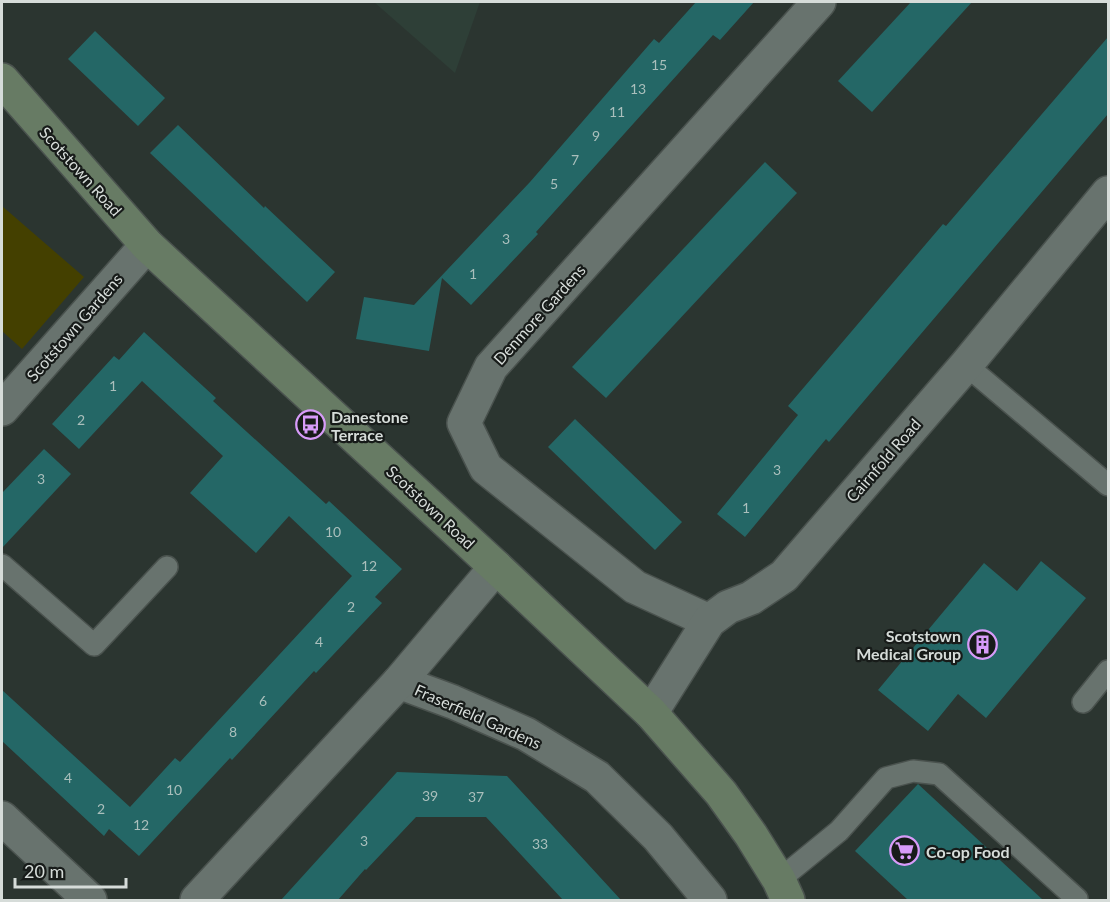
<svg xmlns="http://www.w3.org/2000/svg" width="1110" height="902" font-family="Lato,sans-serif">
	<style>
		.built { fill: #2e3f37 }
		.green { fill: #444000 }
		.building { fill: #246766 }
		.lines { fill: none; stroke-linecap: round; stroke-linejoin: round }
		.lane-casing { stroke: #4a524e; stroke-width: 24 }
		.street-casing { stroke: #4a524e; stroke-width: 36 }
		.secondary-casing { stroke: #4a524e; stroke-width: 36 }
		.lane { stroke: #68736e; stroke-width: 21 }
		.street { stroke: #68736e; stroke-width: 33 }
		.secondary { stroke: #677b64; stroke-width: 33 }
		.labels { text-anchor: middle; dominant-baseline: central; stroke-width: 4.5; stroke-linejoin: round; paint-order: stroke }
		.number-label { font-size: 14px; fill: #aabfbc }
		.street-label { font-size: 16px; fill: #d6dcd9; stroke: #171b19 }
		.poi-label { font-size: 16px; font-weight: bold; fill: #d6dcd9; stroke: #171b19; text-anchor: start }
	</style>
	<rect width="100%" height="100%" fill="#2b3530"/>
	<polygon class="built" points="374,2 480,2 455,73"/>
	<polygon class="green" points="2,206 84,277 22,349 2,331"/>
	<g class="building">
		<polygon points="696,2 754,2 720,40 713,35 536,232 538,234 471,305 442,278 429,351 356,339 364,297 414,305 530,182 654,39 659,43"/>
		<polygon points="911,2 972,2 872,112 838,81"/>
		<polygon points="95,31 165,98 138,126 68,59"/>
		<polygon points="1108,37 1108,114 829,442 826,439 745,537 717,514 798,415 788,406 943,224 946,226"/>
		<polygon points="178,125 264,208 265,206 335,272 307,302 150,153"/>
		<polygon points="765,162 797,193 606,398 572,367"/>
		<polygon points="144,332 216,398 213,401 326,504 329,501 402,569 375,597 382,603 316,673 314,671 232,760 230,758 139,856 109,829 104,836 2,741 2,690 130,807 175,758 180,762 352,576 289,516 256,553 190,493 223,456 142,381 79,449 52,424 114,356 119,360"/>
		<polygon points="575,419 682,522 655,550 548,447"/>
		<polygon points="44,449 71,474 2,548 2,493"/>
		<polygon points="1041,561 1086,598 986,718 958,694 928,731 878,690 984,563 1017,591"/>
		<polygon points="397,772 507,776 621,900 563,900 486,817 416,817 366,870 365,869 338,900 281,900"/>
		<polygon points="918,784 1043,900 908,900 855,851"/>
	</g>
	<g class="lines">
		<defs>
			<g id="lane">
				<polyline points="966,365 1108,485"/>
				<polyline points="2,565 94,645 167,567"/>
				<polyline points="1083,702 1108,671"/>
				<polyline points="779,880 839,831 886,778 913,771 939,774 1077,899"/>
			</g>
			<g id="street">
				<polyline points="2,409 147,245"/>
				<polyline points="709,621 635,587 486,468 464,423 491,367 819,2"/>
				<polyline points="399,682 453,702 526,734 597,777 658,837 710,900"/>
				<polyline points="651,713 709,621 728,607 751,598 784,576 966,365 1108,193"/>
				<polyline points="2,818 90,900"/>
				<polyline points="197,900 399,682 496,567"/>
			</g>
			<polyline id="secondary" points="2,80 147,245 496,567 651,713 721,793 751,835 779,880 788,900"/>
		</defs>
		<use href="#lane" class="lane-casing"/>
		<use href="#street" class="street-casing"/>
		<use href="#secondary" class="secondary-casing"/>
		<use href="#lane" class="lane"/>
		<use href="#street" class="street"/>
		<use href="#secondary" class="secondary"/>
	</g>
	<defs>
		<symbol id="bus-ring" viewBox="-11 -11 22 22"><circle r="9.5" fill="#171b19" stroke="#d79bf9" stroke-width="1.5"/><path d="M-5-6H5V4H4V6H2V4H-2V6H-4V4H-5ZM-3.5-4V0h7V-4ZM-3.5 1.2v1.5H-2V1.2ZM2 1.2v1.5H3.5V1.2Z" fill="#d79bf9"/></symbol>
		<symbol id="building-ring" viewBox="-11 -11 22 22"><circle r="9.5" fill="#171b19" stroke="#d79bf9" stroke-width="1.5"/><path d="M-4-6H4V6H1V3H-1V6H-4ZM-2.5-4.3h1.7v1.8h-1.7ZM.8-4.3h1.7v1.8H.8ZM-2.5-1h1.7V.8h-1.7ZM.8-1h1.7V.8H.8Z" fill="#d79bf9"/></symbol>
		<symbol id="supermarket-ring" viewBox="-11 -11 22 22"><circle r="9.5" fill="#171b19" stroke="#d79bf9" stroke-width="1.5"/><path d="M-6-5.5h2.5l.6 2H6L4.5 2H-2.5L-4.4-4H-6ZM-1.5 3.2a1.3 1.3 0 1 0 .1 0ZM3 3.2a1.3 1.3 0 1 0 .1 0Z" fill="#d79bf9"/></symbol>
	</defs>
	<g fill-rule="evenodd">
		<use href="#bus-ring" x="294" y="408" width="33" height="33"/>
		<use href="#building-ring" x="966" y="628" width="33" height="33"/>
		<use href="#supermarket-ring" x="888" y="834" width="33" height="33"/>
	</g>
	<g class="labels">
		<g class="number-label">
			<text x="659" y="64">15</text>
			<text x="638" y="88">13</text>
			<text x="617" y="111">11</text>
			<text x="596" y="135">9</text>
			<text x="575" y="159">7</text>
			<text x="554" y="183">5</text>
			<text x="506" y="238">3</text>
			<text x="473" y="273">1</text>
			<text x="113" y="385">1</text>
			<text x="81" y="419">2</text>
			<text x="777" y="469">3</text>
			<text x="41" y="478">3</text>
			<text x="746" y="507">1</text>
			<text x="333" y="531">10</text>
			<text x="369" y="565">12</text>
			<text x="351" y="606">2</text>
			<text x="319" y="641">4</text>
			<text x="263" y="700">6</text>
			<text x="233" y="731">8</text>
			<text x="68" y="777">4</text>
			<text x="174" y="789">10</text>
			<text x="430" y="795">39</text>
			<text x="476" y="796">37</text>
			<text x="101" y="808">2</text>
			<text x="141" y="824">12</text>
			<text x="364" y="840">3</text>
			<text x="540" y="843">33</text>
		</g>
		<g class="street-label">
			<text transform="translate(81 171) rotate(48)">Scotstown Road</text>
			<text transform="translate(539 314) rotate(-48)">Denmore Gardens</text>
			<text transform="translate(74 327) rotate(-49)">Scotstown Gardens</text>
			<text transform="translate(883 460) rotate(-49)">Cairnfold Road</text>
			<text transform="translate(431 507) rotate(43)">Scotstown Road</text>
			<text transform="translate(478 716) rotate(24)">Fraserfield Gardens</text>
		</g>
		<g class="poi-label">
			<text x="331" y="416">Danestone<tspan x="331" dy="18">Terrace</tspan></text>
			<text x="961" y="635" text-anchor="end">Scotstown<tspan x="961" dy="18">Medical Group</tspan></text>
			<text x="926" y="851">Co-op Food</text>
		</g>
	</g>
	<rect width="1110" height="902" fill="none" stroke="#d6dcd9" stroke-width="6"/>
	<path d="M15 878v9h111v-9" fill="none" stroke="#d6dcd9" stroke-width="3"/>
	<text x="24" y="878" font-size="18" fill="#d6dcd9" stroke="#171b19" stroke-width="4.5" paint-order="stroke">20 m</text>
</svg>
